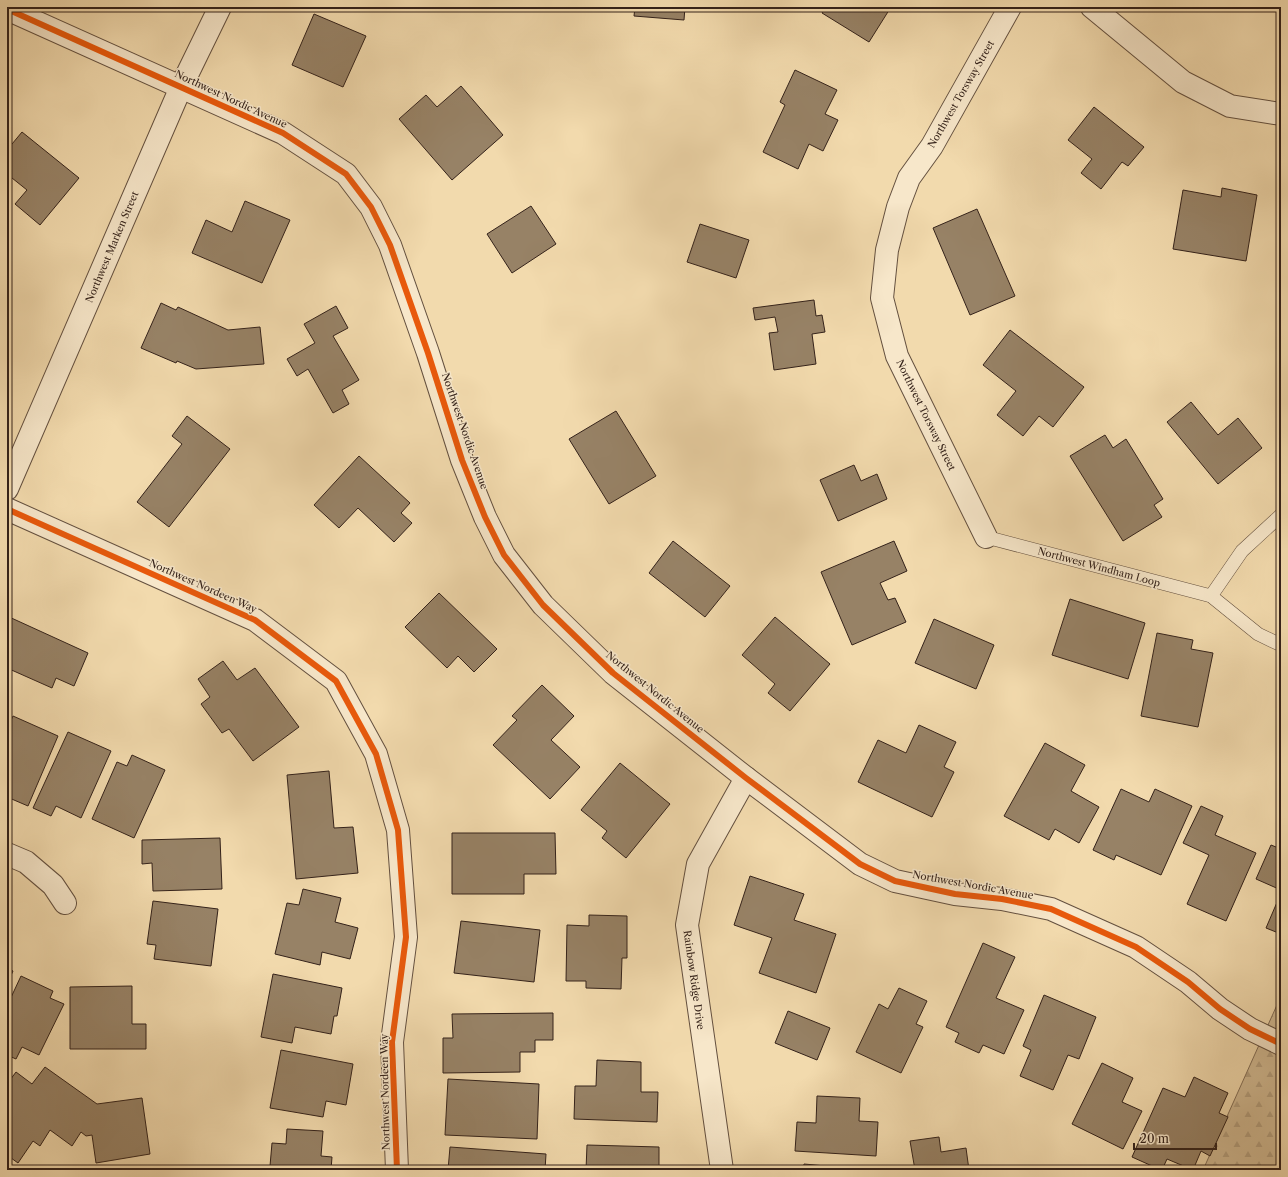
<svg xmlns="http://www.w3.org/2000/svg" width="1288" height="1177" font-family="'Libre Caslon Text',serif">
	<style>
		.forest { fill: url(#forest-firs); stroke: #836e57 }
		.building { fill: #978266; stroke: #34221a }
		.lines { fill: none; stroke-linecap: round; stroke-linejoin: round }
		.lane-casing { stroke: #64503f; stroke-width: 14 }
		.street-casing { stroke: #64503f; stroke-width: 24 }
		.lane { stroke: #f7e7ca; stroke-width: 13 }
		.street { stroke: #f7e7ca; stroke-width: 22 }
		.cycleway-casing { stroke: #f7e7ca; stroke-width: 8 }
		.cycleway { stroke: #e8590c; stroke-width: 6 }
		.labels { text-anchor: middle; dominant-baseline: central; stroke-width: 3; stroke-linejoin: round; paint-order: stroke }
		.street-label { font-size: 10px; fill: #34221a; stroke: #f7e7ca }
	</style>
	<defs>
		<pattern id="forest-firs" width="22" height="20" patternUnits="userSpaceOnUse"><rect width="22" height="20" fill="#d2bb94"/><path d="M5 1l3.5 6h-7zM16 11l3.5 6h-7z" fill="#b5a07f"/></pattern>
	</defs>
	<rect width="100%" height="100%" fill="#f2daad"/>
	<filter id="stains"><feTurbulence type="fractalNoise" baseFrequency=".005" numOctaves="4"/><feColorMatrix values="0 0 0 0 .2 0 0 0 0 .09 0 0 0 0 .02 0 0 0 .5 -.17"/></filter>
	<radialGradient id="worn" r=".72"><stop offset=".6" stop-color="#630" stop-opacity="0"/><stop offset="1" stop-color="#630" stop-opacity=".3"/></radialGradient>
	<polygon class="forest" points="1281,996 1281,1170 1203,1170"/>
	<g class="building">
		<polygon points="535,7 550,7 549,11"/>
		<polygon points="635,7 685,7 684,20 634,16"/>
		<polygon points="826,7 891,7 869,42 822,13"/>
		<polygon points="314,14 366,36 343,87 292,65"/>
		<polygon points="795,70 837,90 825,114 838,120 823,151 809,144 798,169 763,152 785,105 780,102"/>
		<polygon points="461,86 503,135 452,180 399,119 426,95 437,107"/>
		<polygon points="1094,107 1144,147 1128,166 1122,162 1101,189 1081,173 1092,159 1068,140"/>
		<polygon points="22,132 79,178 40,225 15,204 27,190 7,174 7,150"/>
		<polygon points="1222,188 1257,195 1246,261 1173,249 1183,190 1221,197"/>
		<polygon points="245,201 290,220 262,283 192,253 206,220 232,232"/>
		<polygon points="531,206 556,244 512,273 487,234"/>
		<polygon points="977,209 1015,296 970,315 933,228"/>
		<polygon points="700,224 749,240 736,278 687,262"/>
		<polygon points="814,300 816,316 822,315 825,332 812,334 816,364 774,370 769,333 778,332 775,317 755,320 753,308"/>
		<polygon points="161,303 176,310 178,307 228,330 260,327 264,364 196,369 177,361 176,363 141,348"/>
		<polygon points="336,306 348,328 333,336 359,380 342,390 349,404 333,413 308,369 297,376 287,359 315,343 304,324"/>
		<polygon points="1010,330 1084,387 1053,427 1039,416 1023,436 997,415 1016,391 983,365"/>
		<polygon points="1191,402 1218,435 1238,418 1262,448 1218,484 1167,422"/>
		<polygon points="616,411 656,476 609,504 569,439"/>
		<polygon points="187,416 230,449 169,527 137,502 182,444 172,436"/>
		<polygon points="1105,435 1113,448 1126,439 1163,499 1154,505 1162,517 1123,541 1070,456"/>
		<polygon points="359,456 410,503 401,513 412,523 394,542 358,508 339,528 314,505"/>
		<polygon points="854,465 861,481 877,474 887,499 838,521 820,480"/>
		<polygon points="673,541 730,586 705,617 649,573"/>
		<polygon points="894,541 907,571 880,583 888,600 895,598 906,622 852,645 821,572"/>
		<polygon points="439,593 497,649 474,672 458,656 447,668 405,627"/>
		<polygon points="1070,599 1145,623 1128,679 1052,655"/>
		<polygon points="7,616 88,653 74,686 56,678 52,688 7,668"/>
		<polygon points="775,617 830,664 790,711 768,693 775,684 742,655"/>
		<polygon points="934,619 994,645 976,689 915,663"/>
		<polygon points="1157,633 1193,640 1191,649 1213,653 1198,727 1141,716"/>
		<polygon points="223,661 237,680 255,668 299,727 253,761 229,729 222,733 201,704 210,697 198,679"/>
		<polygon points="542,685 574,716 551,740 580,767 550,799 493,745 517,720 512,716"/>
		<polygon points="13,716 58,736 28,806 7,797 7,729"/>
		<polygon points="919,725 956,742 944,767 954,772 932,817 858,782 878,740 906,753"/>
		<polygon points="68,732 111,751 81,818 56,806 51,816 33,808"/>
		<polygon points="1045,743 1085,765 1071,791 1099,807 1079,843 1055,829 1049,840 1004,816"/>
		<polygon points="132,755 165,770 134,838 92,819 117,762 127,766"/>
		<polygon points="620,763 670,804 626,858 602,838 607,831 581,810"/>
		<polygon points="329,771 334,828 353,827 358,873 296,879 287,775"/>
		<polygon points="1121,789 1149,802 1155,789 1192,806 1161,875 1116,855 1114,860 1093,850"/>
		<polygon points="1201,806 1223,816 1215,835 1256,853 1226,921 1187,904 1209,855 1183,843"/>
		<polygon points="452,833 555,833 556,874 524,874 524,894 452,894"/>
		<polygon points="220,838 222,889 153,891 152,863 142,864 142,840"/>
		<polygon points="1271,845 1281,849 1281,890 1256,879"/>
		<polygon points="750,876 804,894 794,920 836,934 816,993 759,973 772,938 734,925"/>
		<polygon points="303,889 341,898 335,922 358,928 350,959 322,952 320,965 275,954 287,903 299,905"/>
		<polygon points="1281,893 1281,934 1266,928"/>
		<polygon points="153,901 218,909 211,966 154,959 156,945 147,944"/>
		<polygon points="589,915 627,916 627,958 622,958 621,989 586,988 586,981 566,981 567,925 589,926"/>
		<polygon points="461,921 540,930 534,982 454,973"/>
		<polygon points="983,943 1015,957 996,998 1024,1010 1004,1054 983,1045 979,1053 955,1042 959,1033 946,1027"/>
		<polygon points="7,968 13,971 7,984"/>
		<polygon points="273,974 342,988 337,1016 334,1016 331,1034 295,1027 292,1043 261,1037"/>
		<polygon points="21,976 53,991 50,998 64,1004 39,1055 22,1047 16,1059 7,1055 7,1006"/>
		<polygon points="132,986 132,1024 146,1024 146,1049 70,1049 70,987"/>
		<polygon points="899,988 927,1001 916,1024 923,1027 901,1073 856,1052 879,1004 888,1009"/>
		<polygon points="1044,995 1096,1017 1079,1059 1068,1055 1053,1090 1020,1076 1031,1050 1023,1046"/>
		<polygon points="788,1011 830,1028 817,1060 775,1043"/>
		<polygon points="553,1013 553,1040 535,1040 535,1052 520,1052 520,1072 443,1073 443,1038 453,1038 452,1014"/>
		<polygon points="281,1050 353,1064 346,1105 326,1101 323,1117 270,1108"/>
		<polygon points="597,1060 641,1062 641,1092 658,1092 657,1122 574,1119 575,1086 596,1086"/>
		<polygon points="1102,1063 1133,1078 1122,1102 1142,1111 1123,1149 1072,1124"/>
		<polygon points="45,1067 97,1104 142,1098 150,1154 96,1163 92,1135 86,1136 81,1132 72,1146 50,1130 40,1146 33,1141 18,1163 7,1155 7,1084 16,1072 32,1084"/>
		<polygon points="1194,1077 1228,1093 1219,1113 1228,1117 1210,1156 1201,1151 1193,1170 1167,1159 1162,1170 1161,1170 1132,1157 1163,1088 1185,1097"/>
		<polygon points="448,1079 539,1084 537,1139 445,1135"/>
		<polygon points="817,1096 860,1098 859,1121 878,1122 876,1156 795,1151 797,1122 816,1123"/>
		<polygon points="287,1129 323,1131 321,1156 332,1157 331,1170 279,1170 280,1167 270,1166 272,1143 286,1144"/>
		<polygon points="939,1137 941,1152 966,1148 969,1170 915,1170 910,1141"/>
		<polygon points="587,1145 659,1147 659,1170 586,1170"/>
		<polygon points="450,1147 546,1154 545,1170 448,1170"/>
		<polygon points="804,1164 870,1170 803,1170"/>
	</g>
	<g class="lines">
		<defs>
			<g id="lane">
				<polyline points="986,537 1211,596 1258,634 1281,645"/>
				<polyline points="1211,596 1242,551 1281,515"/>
			</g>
			<g id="street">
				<polyline points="1092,7 1183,82 1230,106 1281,114"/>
				<polyline points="7,9 283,133 346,174 371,207 390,245 428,353 462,460 485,517 504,555 543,605 613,673 746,778 860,864 895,881 955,894 1002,899 1051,909 1136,947 1188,982 1220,1009 1250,1029 1281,1044"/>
				<polyline points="7,489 181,87 220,7"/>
				<polyline points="7,509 255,620 336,681 376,754 398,830 406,937 392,1042 397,1170"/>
				<polyline points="986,537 897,356 882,298 887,250 898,207 909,178 932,146 1010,7"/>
				<polyline points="7,854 26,862 53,885 65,903"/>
				<polyline points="722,1170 687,925 698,864 746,778"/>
			</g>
		</defs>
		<use href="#lane" class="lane-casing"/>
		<use href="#street" class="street-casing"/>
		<use href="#lane" class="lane"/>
		<use href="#street" class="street"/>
		<defs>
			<g id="cycleway">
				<polyline points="7,9 283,133 346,174 371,207 390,245 428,353 462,460 485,517 504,555 543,605 613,673 746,778 860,864 895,881 955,894 1002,899 1051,909 1136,947 1188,982 1220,1009 1250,1029 1281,1044"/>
				<polyline points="7,509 255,620 336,681 376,754 398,830 406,937 392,1042 397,1170"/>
			</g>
		</defs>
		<use href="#cycleway" class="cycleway-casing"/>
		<use href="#cycleway" class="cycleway"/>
	</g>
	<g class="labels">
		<g class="street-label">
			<text transform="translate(961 94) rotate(-60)">Northwest Torsway Street</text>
			<text transform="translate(231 99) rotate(25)">Northwest Nordic Avenue</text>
			<text transform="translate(112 247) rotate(-67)">Northwest Marken Street</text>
			<text transform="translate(926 415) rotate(64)">Northwest Torsway Street</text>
			<text transform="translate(465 431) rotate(71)">Northwest Nordic Avenue</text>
			<text transform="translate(1099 567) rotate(15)">Northwest Windham Loop</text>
			<text transform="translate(203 586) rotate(24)">Northwest Nordeen Way</text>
			<text transform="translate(655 692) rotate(39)">Northwest Nordic Avenue</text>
			<text transform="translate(973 885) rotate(10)">Northwest Nordic Avenue</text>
			<text transform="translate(694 980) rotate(82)">Rainbow Ridge Drive</text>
			<text transform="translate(385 1092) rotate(-91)">Northwest Nordeen Way</text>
		</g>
	</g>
	<rect width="1288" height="1177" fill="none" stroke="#f2daad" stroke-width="24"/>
	<rect x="8" y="8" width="1272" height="1161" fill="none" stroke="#34221a" stroke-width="2"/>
	<rect x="12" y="12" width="1264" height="1153" fill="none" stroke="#34221a"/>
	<path d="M1134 1143v6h82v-6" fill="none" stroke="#34221a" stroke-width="2"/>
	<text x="1140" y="1143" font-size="12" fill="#34221a" stroke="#f7e7ca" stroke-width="3" paint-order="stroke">20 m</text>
	<rect width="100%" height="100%" filter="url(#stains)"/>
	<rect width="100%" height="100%" fill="url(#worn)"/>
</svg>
